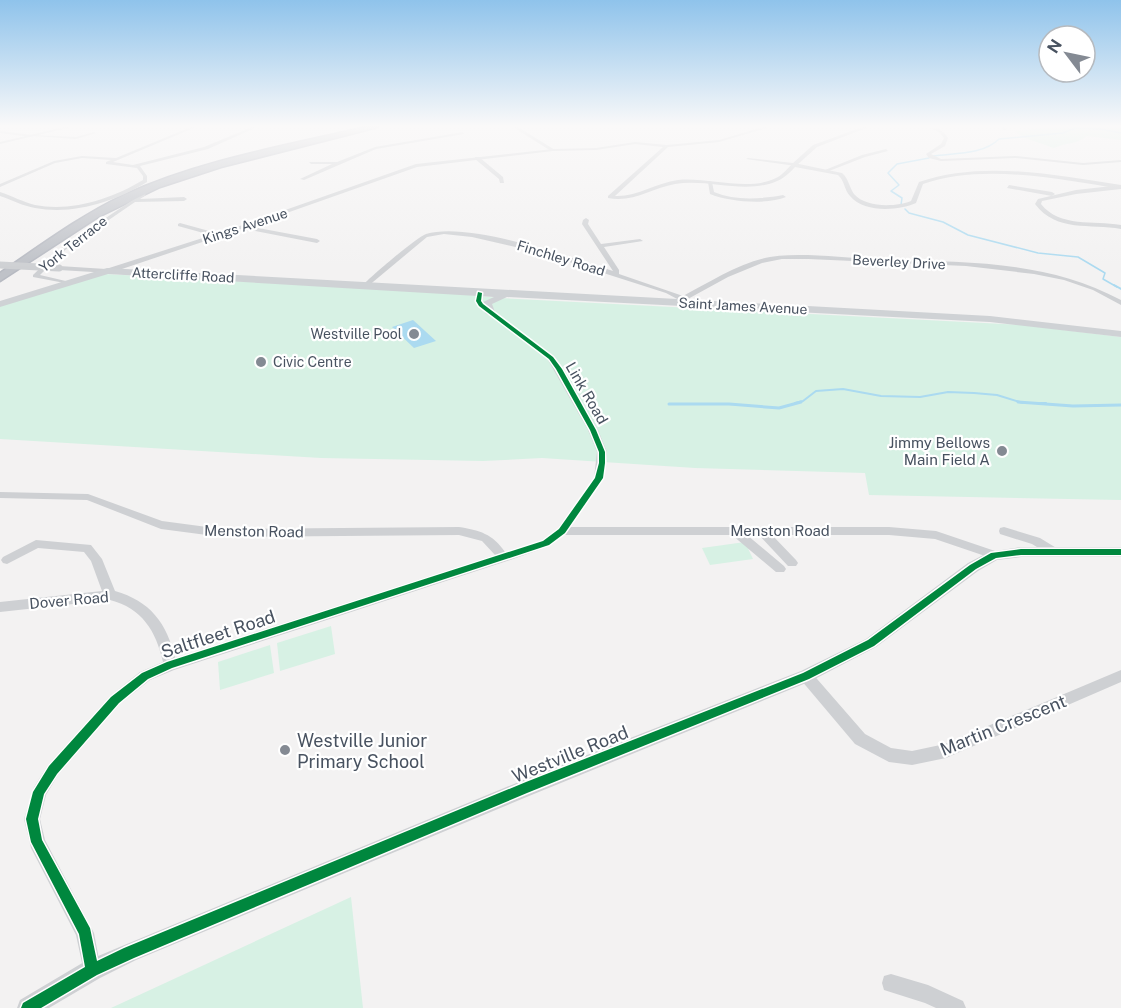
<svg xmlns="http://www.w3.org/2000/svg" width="1121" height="1008" font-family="'Public Sans',sans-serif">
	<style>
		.green { fill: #d7f1e4 }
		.water { fill: #abdaf0 }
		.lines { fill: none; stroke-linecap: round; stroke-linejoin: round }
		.stream-far2 { stroke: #abdaf0; stroke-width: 1.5 }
		.stream-far1 { stroke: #abdaf0; stroke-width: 2 }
		.stream { stroke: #abdaf0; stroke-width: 3 }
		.motorway-casing { stroke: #b7bac2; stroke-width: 3 }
		.minor { fill: #ced0d3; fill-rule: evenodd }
		.tertiary { fill: #ced0d3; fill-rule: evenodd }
		.secondary { fill: #cfd2d5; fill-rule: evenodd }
		.motorway { fill: #bfc2c8; fill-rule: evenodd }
		.tertiary-bridge { stroke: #ced0d3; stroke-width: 7 }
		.cycleway-casing { stroke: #fff; stroke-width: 3 }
		.cycleway { fill: #00873e; fill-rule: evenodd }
		.poi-dot { fill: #848a93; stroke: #fff; stroke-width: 2 }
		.labels { text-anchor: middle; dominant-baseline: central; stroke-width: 4.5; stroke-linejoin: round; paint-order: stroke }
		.far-street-label { font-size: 14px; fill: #485260; stroke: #fff }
		.far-poi-label { font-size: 14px; fill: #485260; stroke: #fff; text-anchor: end }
		.street-label { font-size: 15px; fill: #485260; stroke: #fff }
		.poi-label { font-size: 15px; fill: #485260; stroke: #fff; text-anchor: end }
		.near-street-label { font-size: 18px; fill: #485260; stroke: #fff }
		.near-poi-label { font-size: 18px; fill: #485260; stroke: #fff; text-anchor: start }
	</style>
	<rect width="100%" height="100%" fill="#f3f2f2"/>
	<g class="green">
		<path d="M1056,127H1121V140L1087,136C1076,145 1066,142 1054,148L1025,138L1014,131Z"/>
		<polygon points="105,274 449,293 499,298 1022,325 1121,337 1121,500 869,495 865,473 695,468 542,458 483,461 321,458 0,439 0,306"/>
		<polygon points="745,542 753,559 710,565 702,548"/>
		<polygon points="331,626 335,654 280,671 277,643"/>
		<polygon points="270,645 274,673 220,690 218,662"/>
		<polygon points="351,897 363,1008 111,1008"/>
	</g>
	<polygon class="water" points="413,320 436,341 414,348 392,327"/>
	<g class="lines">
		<g class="stream-far2">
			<path d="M933,156C954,153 983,155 999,139L1063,133L1075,128L1101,129L1121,133"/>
			<polyline points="901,205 902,198 891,191 899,185 888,173 897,164 929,158"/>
			<polyline points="905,209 909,213 943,222 968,235 1038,253 1078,257 1105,273 1103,279 1117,287"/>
		</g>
		<g class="stream-far1">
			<polyline points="1114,285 1121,289"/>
			<polyline points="795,403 803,401 816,391 843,389 881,396 920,397 948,392 974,393 997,395 1023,403"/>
			<polyline points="1040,403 1046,403"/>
		</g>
		<g class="stream">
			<polyline points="1018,402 1073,406 1121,405"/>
			<polyline points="669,404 729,404 779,408 801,402"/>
		</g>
		<defs>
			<path id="motorway" d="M366,127H378L221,167L160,187L98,217L0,281V273C40,246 80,216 124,195C201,160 285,146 366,127Z"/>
		</defs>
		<use href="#motorway" class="motorway-casing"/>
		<g class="minor">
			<path d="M191,127H196L113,162L133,165L204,147L252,127H257L208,149L140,166L147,176V182C115,202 73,215 35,208C23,206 12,200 0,196V192C12,196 23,202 35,205C71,212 112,199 143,180V176L137,168L106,164V162L111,160L82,158L55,163L0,187V184L54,161L82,156L116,158Z"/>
			<polygon points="513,127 518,127 555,150 551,151"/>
			<polygon points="863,127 869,127 817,147 796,166 746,159 748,158 793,163 813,145"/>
			<path d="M929,127C938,127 943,131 948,138L945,146L931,154L941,159L1015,156L1083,163L1121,160V162L1083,165L1015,158L941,161L929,158L926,154L941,144L944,138L940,133Z"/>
			<polygon points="1001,127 1005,127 1007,129 1004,130"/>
			<polygon points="0,131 32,135 76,137 94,132 96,133 76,139 33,136 31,137 0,133"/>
			<polygon points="463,132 464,134 376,149 304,180 300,179 332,164 311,164 309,162 337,162 375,147"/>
			<polygon points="886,149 888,151 865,157 829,171 825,170 862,155"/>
			<polygon points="475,157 479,157 503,177 504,183 500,183 499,179 475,159"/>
			<path d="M710,181L712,182L714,192C735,201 761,199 783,195L786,197C767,205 729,202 710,194L708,182Z"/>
			<polygon points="1009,185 1052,192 1055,194 1052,196 1007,188"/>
			<path d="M1121,185V189L1076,194L1042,201L1041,204C1060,228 1093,220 1121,225V229C1090,223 1057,233 1035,204L1038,199L1076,190Z"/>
			<polygon points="143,193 146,195 140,199 184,197 187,199 184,201 135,202 65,250 40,275 70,282 70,284 33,277 33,275 61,248"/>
			<path d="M586,218L589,220L588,224L601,244L640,239L643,241L604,247L619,270V274L683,296C710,282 739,263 770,257C782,255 795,255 808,255C835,256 862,259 890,260C970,262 1048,261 1121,300V305L1093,290L1064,280L1034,274L966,266L808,259H782L762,263L728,277L686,300L683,304L681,305L677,303L679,300L666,293L541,253L472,237L444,234L427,237L367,287L362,286C370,277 417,237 426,234C468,221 569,257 613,271L582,224L583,220Z"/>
			<polygon points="180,223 220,234 221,235 218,237 178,226 178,224"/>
			<polygon points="242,225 317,239 320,241 317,243 240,228 239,227"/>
			<path d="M480,291L483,293L482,301L483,304L554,356L563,369L598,430L607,452L604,478L570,527H889L936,531L998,552L1000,555L998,558L994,559L935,539L889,535H772L796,560L798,563L796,566H788L759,535H747L784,566L786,569L784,572H776L732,535H564L550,546L507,561L174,670L150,680L120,704L58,775L46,795L40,819L45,840L94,933L101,970L99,977L92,979L85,977L76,935L31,848L24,819L34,787L48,765L110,696L140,672L163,662C156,631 142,608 110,600L0,612V602L102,591L91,561L84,552L38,548L7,564L3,563L1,560L3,557L36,540L91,545L102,559L115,591C150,601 167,623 175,658L495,555L482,541L459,535L222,537L161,529L87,500L0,498V492L88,494L162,521L222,529L459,527C479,530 493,534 505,552L542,540L558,528L594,478L597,452L588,430L548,360L479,306L475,301L477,293Z"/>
			<polygon points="1004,527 1040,538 1058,549 1060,552 1058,555 1050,555 1032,544 1000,534 999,531 1000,528"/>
			<polygon points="806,670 811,672 865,734 891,748 912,751 945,744 1121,670 1121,682 946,758 912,765 889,762 855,744 801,680 799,676 801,672"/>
			<polygon points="891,974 928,985 963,1001 966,1008 936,1008 925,1003 884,990 882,983 884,976"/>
		</g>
		<g class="tertiary">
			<polygon points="64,127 72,127 0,144 0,142"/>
			<path d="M763,127H770L719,142L668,147L615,196C637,197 656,183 678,180C709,177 747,192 776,178C783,175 788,167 794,163L842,173C849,179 849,187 854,194C866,208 896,207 911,201L919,182C982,160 1056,175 1121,185V189C1060,179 982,163 923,184L916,203C898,211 864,213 850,196C844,190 845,181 838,175L795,167C787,176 780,181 769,184C738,192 706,179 675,184C652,188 633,203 608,198V196L663,147L635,144L596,150L553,151L417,167L244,228L110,273L59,270L55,268L59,266L106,269L240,226L416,164L553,149L596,148L635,142L667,145L719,140Z"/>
			<polygon points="1021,547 1121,547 1121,557 1021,557 997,560 978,571 876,647 811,681 529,796 136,960 100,978 49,1008 17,1008 20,1000 84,962 122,946 526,779 801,671 866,639 968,563 989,552"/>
		</g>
		<polygon class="secondary" points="107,268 990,316 1121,331 1121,337 990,322 507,297 492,304 495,312 490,315 486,314 481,303 494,297 108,274 0,307 0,301"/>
		<use href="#motorway" class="motorway"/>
		<polyline class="tertiary-bridge" points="0,265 59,268"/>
		<defs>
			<polygon id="cycleway" points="478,292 482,293 481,301 483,304 553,357 562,369 596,430 605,452 605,463 603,478 565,533 549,545 172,668 148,679 119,703 57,774 44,794 38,819 42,840 90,928 97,961 124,948 526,782 803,673 868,640 970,565 991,553 1021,549 1121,549 1121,555 1021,555 996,558 976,569 874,646 809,679 527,793 134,958 97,975 41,1008 21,1008 23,1003 85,967 79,934 31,842 26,819 33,792 49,766 111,697 142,673 167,662 543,541 559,529 595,478 599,463 599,452 590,430 556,369 549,359 479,306 476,301"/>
		</defs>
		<use href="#cycleway" class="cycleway-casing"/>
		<use href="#cycleway" class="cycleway"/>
	</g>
	<linearGradient id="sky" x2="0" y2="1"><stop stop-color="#8fc3eb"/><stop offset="0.47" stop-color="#faf9f9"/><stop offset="1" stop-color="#faf9f9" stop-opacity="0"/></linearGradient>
	<rect width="1121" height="268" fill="url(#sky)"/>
	<g class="poi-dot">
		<circle cx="414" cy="334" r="6"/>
		<circle cx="261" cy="362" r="6"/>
		<circle cx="1002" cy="451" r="6"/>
		<circle cx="285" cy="750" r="6"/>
	</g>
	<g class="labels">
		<g class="far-street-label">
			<text transform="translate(245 226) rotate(-18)">Kings Avenue</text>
			<text transform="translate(73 244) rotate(-38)">York Terrace</text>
			<text transform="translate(561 258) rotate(17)">Finchley Road</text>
			<text transform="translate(899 262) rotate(3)">Beverley Drive</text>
			<text transform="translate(183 275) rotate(3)">Attercliffe Road</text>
			<text transform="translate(743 306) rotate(3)">Saint James Avenue</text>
		</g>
		<g class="far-poi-label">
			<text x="402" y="334">Westville Pool</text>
			<text x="273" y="362" text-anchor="start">Civic Centre</text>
		</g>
		<g class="street-label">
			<text transform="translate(587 393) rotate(60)">Link Road</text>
			<text x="780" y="530">Menston Road</text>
			<text transform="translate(254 531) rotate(1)">Menston Road</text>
			<text transform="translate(69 600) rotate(-5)">Dover Road</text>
		</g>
		<g class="poi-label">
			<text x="990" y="442">Jimmy Bellows<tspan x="990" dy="17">Main Field A</tspan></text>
		</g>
		<g class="near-street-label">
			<text transform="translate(218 634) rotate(-18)">Saltfleet Road</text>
			<text transform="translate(1003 725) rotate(-22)">Martin Crescent</text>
			<text transform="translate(570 754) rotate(-22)">Westville Road</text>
		</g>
		<g class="near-poi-label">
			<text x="297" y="740">Westville Junior<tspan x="297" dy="21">Primary School</tspan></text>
		</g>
	</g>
	<g transform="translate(1067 54) rotate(302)"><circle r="28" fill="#ffffff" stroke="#b6babf" stroke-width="1.5"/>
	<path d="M0-4.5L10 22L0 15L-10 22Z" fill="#848a93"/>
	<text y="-9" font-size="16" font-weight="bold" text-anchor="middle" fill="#485260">N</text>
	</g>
</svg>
